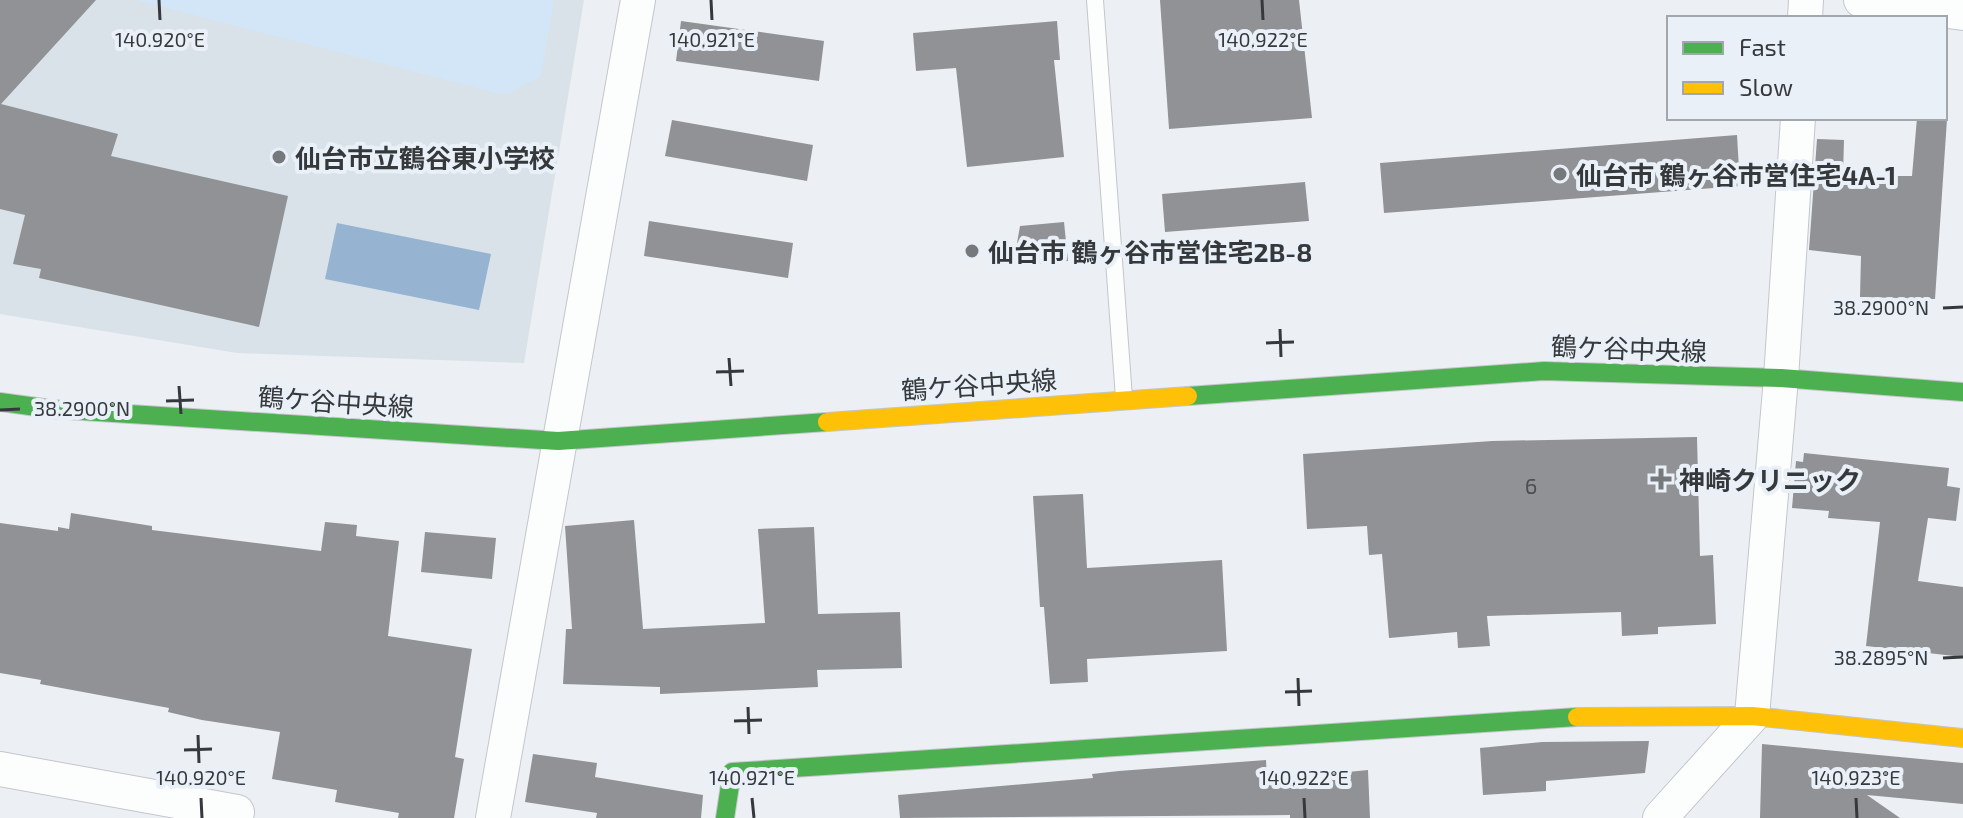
<svg xmlns="http://www.w3.org/2000/svg" width="1963" height="818" font-family="'Exo 2','Noto Sans JP',sans-serif">
	<style>
		.built { fill: #d9e1e9 }
		.green { fill: #d3e6f8 }
		.water { fill: #96b4d1 }
		.building { fill: #909295 }
		.lines { fill: none; stroke-linecap: round; stroke-linejoin: round }
		.lane-casing { stroke: #c3c6ca; stroke-width: 18 }
		.street-casing { stroke: #c3c6ca; stroke-width: 36 }
		.fast-casing { stroke: #c3c6ca; stroke-width: 20 }
		.slow-casing { stroke: #c3c6ca; stroke-width: 20 }
		.lane { stroke: #fcfdfd; stroke-width: 16 }
		.street { stroke: #fcfdfd; stroke-width: 34 }
		.fast { stroke: #4caf50; stroke-width: 18 }
		.slow { stroke: #ffc107; stroke-width: 18 }
		.ticks { fill: none; stroke: #36393c; stroke-width: 3 }
		.poi-dot { fill: #76797c; stroke: #e9f0f7; stroke-width: 3 }
		.labels { text-anchor: middle; dominant-baseline: central; stroke-width: 8; stroke-linejoin: round; paint-order: stroke }
		.number-label { font-size: 22px; fill: #4c4f52 }
		.poi-label { font-size: 26px; font-weight: bold; fill: #36393c; stroke: #e9f0f7; text-anchor: start }
		.street-label { font-size: 26px; fill: #36393c; stroke: #e9f0f7 }
		.ticks-label { font-size: 20px; text-anchor: middle; fill: #36393c; stroke: #e9f0f7; stroke-width: 8; stroke-linejoin: round; paint-order: stroke }
	</style>
	<rect width="100%" height="100%" fill="#ecf0f4"/>
	<polygon class="built" points="0,0 584,0 524,363 237,353 0,314"/>
	<polygon class="green" points="136,0 554,0 541,76 505,95"/>
	<polygon class="water" points="337,223 491,254 479,310 325,279"/>
	<g class="building">
		<polygon points="0,0 96,0 1,104 118,134 111,156 288,196 259,327 39,278 41,269 13,264 25,215 0,209"/>
		<polygon points="1160,0 1299,0 1312,118 1169,129"/>
		<polygon points="681,21 824,41 819,81 676,61"/>
		<polygon points="1057,21 1060,60 1054,60 1064,157 967,167 956,68 916,71 913,33"/>
		<polygon points="1945,104 1948,104 1935,299 1860,297 1861,256 1809,250 1817,139 1844,140 1843,176 1912,176 1917,118 1945,118"/>
		<polygon points="672,120 813,145 807,181 665,156"/>
		<polygon points="1737,135 1740,186 1384,213 1380,163"/>
		<polygon points="1305,182 1309,221 1165,232 1162,194"/>
		<polygon points="649,221 793,243 788,278 644,256"/>
		<polygon points="1064,222 1068,261 1013,266 1020,226"/>
		<polygon points="1697,437 1700,556 1713,555 1716,624 1658,627 1658,634 1622,636 1621,612 1487,616 1490,646 1458,648 1457,632 1389,638 1382,554 1369,555 1367,526 1307,529 1303,454 1492,441"/>
		<polygon points="1804,453 1949,468 1947,486 1960,488 1956,521 1928,518 1918,581 1963,587 1963,657 1866,646 1880,522 1828,518 1829,511 1792,508 1796,461 1803,462"/>
		<polygon points="1083,494 1087,568 1222,560 1227,651 1087,659 1088,682 1050,684 1044,607 1040,607 1033,496"/>
		<polygon points="71,513 152,526 152,530 321,551 325,522 357,525 356,536 399,541 388,636 472,649 455,757 464,759 454,818 398,818 399,813 335,802 337,790 272,779 280,732 202,720 168,712 169,708 40,684 41,680 0,673 0,523 58,531 58,527 69,529"/>
		<polygon points="634,520 643,629 765,623 758,529 814,527 818,614 900,612 902,668 817,670 818,687 660,694 660,687 563,684 566,629 572,629 565,526"/>
		<polygon points="425,532 496,538 492,579 421,572"/>
		<polygon points="1649,741 1645,773 1546,781 1546,791 1483,795 1480,748 1542,742"/>
		<polygon points="1762,744 1963,763 1963,804 1867,795 1900,818 1760,818"/>
		<polygon points="533,754 597,763 595,777 703,795 701,818 596,818 597,813 525,802"/>
		<polygon points="1266,760 1267,780 1368,770 1370,818 1290,818 1290,815 900,818 898,795 1093,778 1092,774 1119,771"/>
	</g>
	<g class="lines">
		<defs>
			<polyline id="lane" points="1095,0 1124,398"/>
			<g id="street">
				<polyline points="1861,0 1963,13"/>
				<polyline points="1805,18 1806,0"/>
				<polyline points="0,769 237,812 236,818"/>
				<polyline points="493,818 638,0"/>
				<polyline points="1660,818 1752,716 1781,378 1798,118"/>
			</g>
			<g id="fast">
				<polyline points="1188,396 1544,371 1781,378 1963,392"/>
				<polyline points="0,402 51,409 558,441 827,422"/>
				<polyline points="725,818 732,772 1577,717"/>
			</g>
			<g id="slow">
				<polyline points="827,422 1188,396"/>
				<polyline points="1577,717 1752,716 1963,738"/>
			</g>
		</defs>
		<use href="#lane" class="lane-casing"/>
		<use href="#street" class="street-casing"/>
		<use href="#fast" class="fast-casing"/>
		<use href="#slow" class="slow-casing"/>
		<use href="#lane" class="lane"/>
		<use href="#street" class="street"/>
		<use href="#fast" class="fast"/>
		<use href="#slow" class="slow"/>
	</g>
	<path class="ticks" d="M159,0L160,20M711,0L712,20M1262,0L1263,20M1943,308L1963,307M1280,329L1281,357M1266,343L1294,342M729,358L731,386M716,372L744,371M179,386L181,414M166,401L194,400M0,410L20,409M1943,658L1963,657M1298,678L1299,706M1285,692L1312,691M748,707L749,734M734,721L762,720M198,735L199,763M184,750L212,749M201,798L202,818M752,798L754,818M1304,798L1305,818M1856,798L1857,818"/>
	<g class="poi-dot">
		<circle cx="279" cy="157" r="8"/>
		<circle cx="1560" cy="174" r="8"/>
		<circle cx="972" cy="251" r="8"/>
		<path d="M1657 467h8v8h8v8h-8v8h-8v-8h-8v-8h8z"/>
	</g>
	<g class="labels">
		<g class="number-label">
			<text x="1531" y="485">6</text>
		</g>
		<g class="poi-label">
			<text x="295" y="157">仙台市立鶴谷東小学校</text>
			<text x="1576" y="174">仙台市 鶴ヶ谷市営住宅4A-1</text>
			<text x="988" y="251">仙台市 鶴ヶ谷市営住宅2B-8</text>
			<text x="1679" y="479">神崎クリニック</text>
		</g>
		<g class="street-label">
			<text transform="translate(1629 348) rotate(2)">鶴ケ谷中央線</text>
			<text transform="translate(979 384) rotate(-4)">鶴ケ谷中央線</text>
			<text transform="translate(336 401) rotate(4)">鶴ケ谷中央線</text>
		</g>
	</g>
	<g class="ticks-label">
		<text x="160" y="47">140.920°E</text>
		<text x="712" y="47">140.921°E</text>
		<text x="1263" y="47">140.922°E</text>
		<text x="1881" y="315">38.2900°N</text>
		<text x="82" y="416">38.2900°N</text>
		<text x="1881" y="665">38.2895°N</text>
		<text x="201" y="785">140.920°E</text>
		<text x="752" y="785">140.921°E</text>
		<text x="1304" y="785">140.922°E</text>
		<text x="1856" y="785">140.923°E</text>
	</g>
	<rect x="1667" y="16" width="280" height="104" fill="#e9f0f7" stroke="#a1a7ac" stroke-width="2"/>
	<rect x="1683" y="42" width="40" height="12" fill="#4caf50" stroke="#a1a7ac" stroke-width="2"/>
	<text x="1739" y="56" font-size="24" fill="#36393c">Fast</text>
	<rect x="1683" y="82" width="40" height="12" fill="#ffc107" stroke="#a1a7ac" stroke-width="2"/>
	<text x="1739" y="96" font-size="24" fill="#36393c">Slow</text>
</svg>
